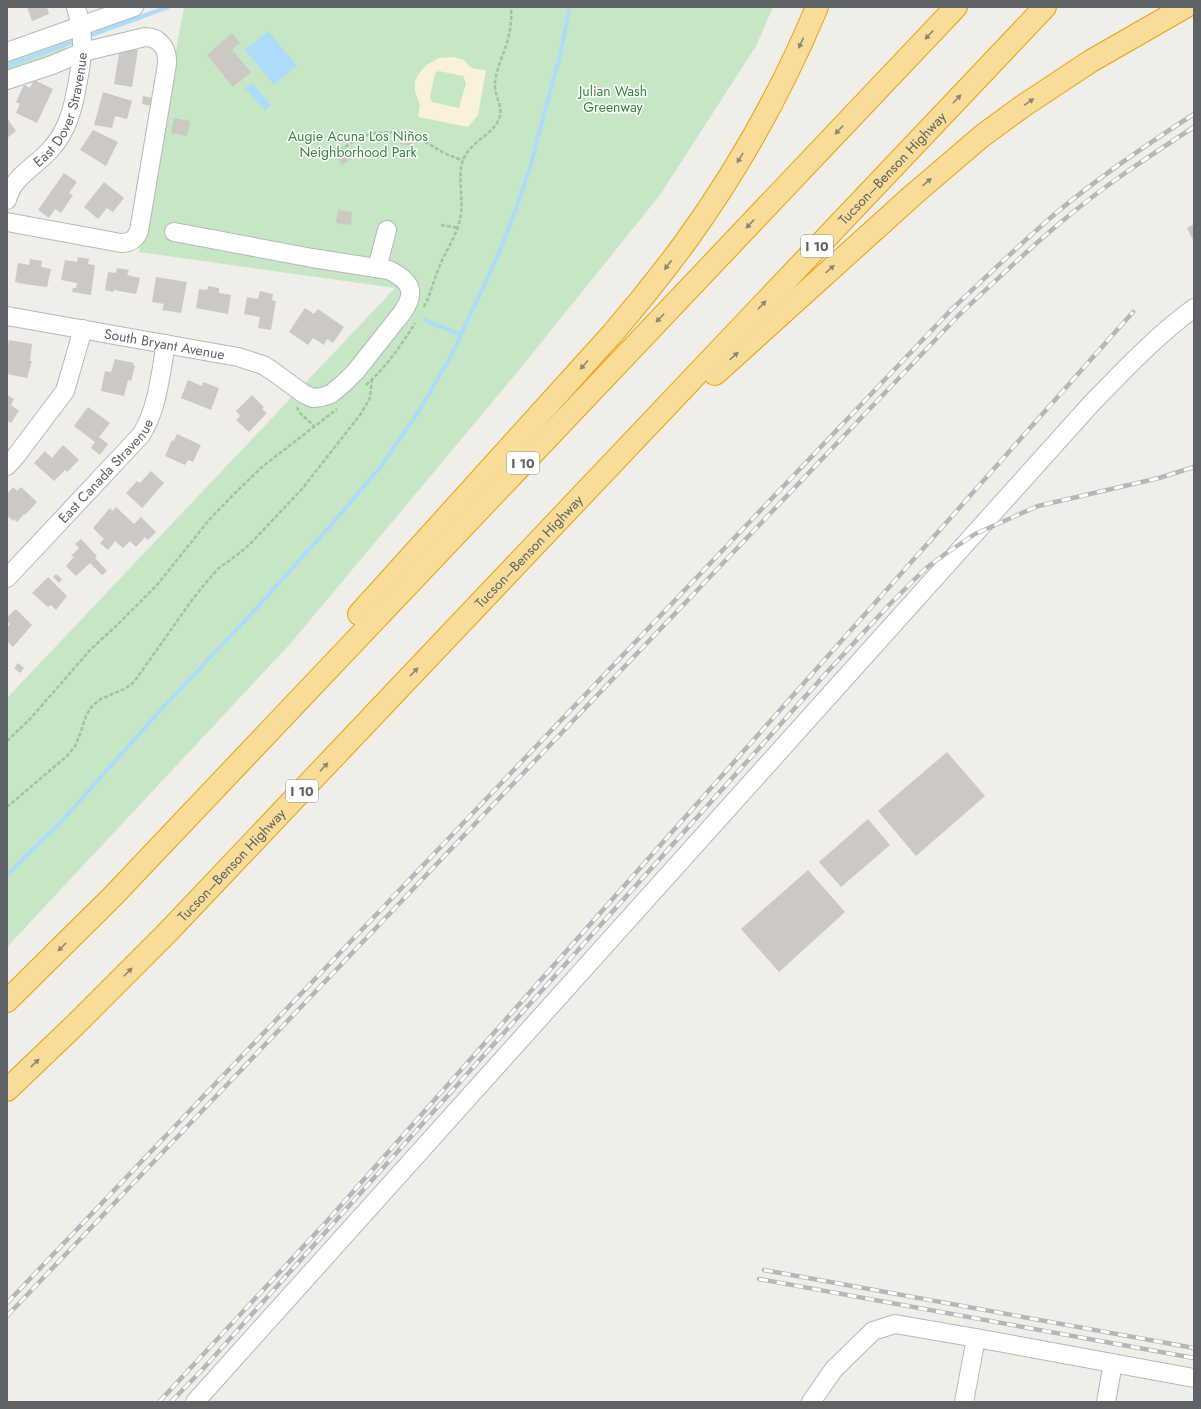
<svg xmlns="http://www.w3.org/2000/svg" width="1201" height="1409" font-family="Jost,sans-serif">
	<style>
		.green { fill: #c7e6c6 }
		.sand { fill: #f9f1da; fill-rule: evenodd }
		.water { fill: #addcfb }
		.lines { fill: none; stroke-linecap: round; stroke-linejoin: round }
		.stream { stroke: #addcfb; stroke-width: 4 }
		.building { fill: #ccc9c4 }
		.minor-casing { stroke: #b5b8bb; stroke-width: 20 }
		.highway-casing { stroke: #ec9e0c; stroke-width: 24 }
		.path { stroke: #9ec4a8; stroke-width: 2.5; stroke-dasharray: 4 2; stroke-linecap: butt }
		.minor { stroke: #fff; stroke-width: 18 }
		.highway { stroke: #f8dc97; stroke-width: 22 }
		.rail-casing { stroke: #b5b6b7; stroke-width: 4.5 }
		.rail { stroke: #fff; stroke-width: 3; stroke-dasharray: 9; stroke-linecap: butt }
		.oneway { fill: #8d8775 }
		.labels { text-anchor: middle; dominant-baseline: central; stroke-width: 3; stroke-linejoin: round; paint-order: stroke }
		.shield { fill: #fff; stroke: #8f9295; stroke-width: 1 }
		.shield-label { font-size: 13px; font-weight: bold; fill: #5f6367 }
		.park-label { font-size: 14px; fill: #3a833b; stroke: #fff }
		.street-label { font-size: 14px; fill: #5f6367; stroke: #fff }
	</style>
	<rect width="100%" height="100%" fill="#f0eee8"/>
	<g class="green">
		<polygon points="184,7 773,7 756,46 660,195 515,375 290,644 7,947 7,698 395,288 139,252"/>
		<polygon points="68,25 66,65 7,85 7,46"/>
	</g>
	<path class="sand" d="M453,57L464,60L469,66L475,69L486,70L478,115L468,127L418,117L420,105L415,91V82L418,75L426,65L439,58ZM439,71L463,76L466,83L459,108L432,102L430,97L435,73Z"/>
	<g class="water">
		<polygon points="268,31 297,65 274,85 245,50"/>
		<polygon points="252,83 271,105 265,111 245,88"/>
	</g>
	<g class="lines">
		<g class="stream">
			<polyline points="86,37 168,7"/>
			<polyline points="7,66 78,40"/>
			<polyline points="425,320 461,335"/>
			<polyline points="7,875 60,823 157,714 251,614 332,524 382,465 419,411 452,354 499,253 516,209 530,168 543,118 559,59 570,7"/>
		</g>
	</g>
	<g class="building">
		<polygon points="27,7 47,7 49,14 32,21"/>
		<polygon points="232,33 240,43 232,50 251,72 233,87 207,55"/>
		<polygon points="120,48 138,50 132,87 114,84"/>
		<polygon points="34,80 53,89 37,123 16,113 20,104 16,102 24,85 30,88"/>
		<polygon points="103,92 132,101 127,119 115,116 112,128 94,125"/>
		<polygon points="143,96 153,98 152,106 142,104"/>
		<polygon points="7,118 16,131 7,138"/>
		<polygon points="174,118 190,121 187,136 171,133"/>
		<polygon points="93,130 118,142 106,166 80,150"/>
		<polygon points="401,137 414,139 413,146 400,144"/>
		<polygon points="351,147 356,155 342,165 337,157"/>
		<polygon points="64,173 77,182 69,193 73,195 61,213 55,209 49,218 38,210"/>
		<polygon points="104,182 124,198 113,212 107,208 98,219 84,207"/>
		<polygon points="338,210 352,212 351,225 336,223"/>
		<polygon points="1194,224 1194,242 1187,228"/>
		<polygon points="78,257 89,259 88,264 95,265 91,295 72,292 73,288 76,288 77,283 61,280 65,260 77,262"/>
		<polygon points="30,259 42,261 41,267 51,269 47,287 17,283 18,282 15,282 18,263 29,265"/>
		<polygon points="117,268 129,270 127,275 140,278 136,294 114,290 113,292 105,290 108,272 116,273"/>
		<polygon points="156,277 187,282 181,313 162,310 164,304 152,302"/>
		<polygon points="208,286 219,288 219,293 231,295 228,314 196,308 199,289 207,290"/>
		<polygon points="260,291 273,294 272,300 276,301 271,330 258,328 260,317 244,314 247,297 258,299"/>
		<polygon points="305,308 314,314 318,309 344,327 333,343 327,339 324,345 313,338 308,345 289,332"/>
		<polygon points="9,340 32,344 30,361 32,361 27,378 7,374 8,351 7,349"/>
		<polygon points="115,359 134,363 133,365 135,366 131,381 128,380 124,396 101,391 105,371 111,372"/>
		<polygon points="188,380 202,386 203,382 219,388 211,410 181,398"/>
		<polygon points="7,395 14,399 11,405 19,411 11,423 7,421"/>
		<polygon points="252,395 264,407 262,409 267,413 249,432 236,420 240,416 236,411"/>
		<polygon points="88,407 110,423 99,437 108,444 100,455 91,448 95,442 74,426"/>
		<polygon points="177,434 201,445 193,462 188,460 185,465 165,456 172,440 174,441"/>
		<polygon points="63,445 79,460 67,472 65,470 54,481 34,463 45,451 52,458"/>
		<polygon points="151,471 164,483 142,508 126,493 137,481 140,483"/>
		<polygon points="13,487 17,491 21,487 37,502 25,515 24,514 17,522 14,519 13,521 7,515 7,494"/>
		<polygon points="116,507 134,524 141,517 156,532 148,540 145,537 136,547 130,541 123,548 115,541 108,550 100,543 104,539 93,528 110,508 113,511"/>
		<polygon points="81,539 97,556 95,558 107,571 102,575 90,563 76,576 66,566 74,557 71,556 79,548 75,544"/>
		<polygon points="56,574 62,579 59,583 53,577"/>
		<polygon points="48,577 67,596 56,610 51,605 48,607 32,593"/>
		<polygon points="16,609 32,625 13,647 7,641 7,628 10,624 7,622 7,617"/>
		<polygon points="18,663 24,668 20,673 14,668"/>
		<polygon points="947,752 985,796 916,856 878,811"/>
		<polygon points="868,819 890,845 841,887 819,862"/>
		<polygon points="808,870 845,912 779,972 741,929"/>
	</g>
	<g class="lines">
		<defs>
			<g id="minor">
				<polyline points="7,52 134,7"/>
				<path d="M7,80L52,65L83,52L145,37C160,37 168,49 167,64L139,231C135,240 130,243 121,243L7,222"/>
				<path id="s1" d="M7,200C13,176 35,167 50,150C67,132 73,109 77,86C83,56 85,37 76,7"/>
				<polyline points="377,268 387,230"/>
				<path id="s2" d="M7,316L238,357L263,365L271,370L304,394L313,398L322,397L331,394L344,383L356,371L402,313C417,292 411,281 389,270L312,258L174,232"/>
				<polyline points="7,466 16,456 65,391 83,329"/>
				<path id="s3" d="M7,578L141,435C158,408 160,375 166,344"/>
				<path d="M195,1402L1091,404C1124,370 1156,336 1194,308"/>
				<polyline points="811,1402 834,1369 873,1331 895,1324 976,1338"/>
				<polyline points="964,1402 976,1338 1194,1378"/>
				<polyline points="1106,1402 1113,1363"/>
			</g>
			<g id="highway">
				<polyline points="715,374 913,195 982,136 1023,106 1091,61 1185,7"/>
				<path d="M359,614L612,334C637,305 661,275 684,244C737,171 782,91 817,7"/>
				<polyline points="7,1001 114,895 956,7"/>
				<path id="s4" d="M7,1090L75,1025L166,934L1045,7"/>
			</g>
		</defs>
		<use href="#minor" class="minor-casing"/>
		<use href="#highway" class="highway-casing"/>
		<g class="path">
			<path d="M335,153C345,147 356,139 368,135C383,130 408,132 422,140C436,148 447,156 463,160"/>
			<polyline points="441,225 458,228"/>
			<path d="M424,307C430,295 433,283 438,270C445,251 458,235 461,214C463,197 458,179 462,163C468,142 492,136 499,119C504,107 494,96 495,84C496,70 502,58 506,46C510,33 512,21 511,7"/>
			<path d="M366,385C386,367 401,346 415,323"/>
			<polyline points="297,407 299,412 314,426"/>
			<polyline points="7,741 30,719 91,649 115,627 157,585 209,520 233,495 262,467 337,409"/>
			<polyline points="7,807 67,756 75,746 79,737 86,716 92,706 101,699 126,688 134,682 192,600 208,580 219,568 241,552 252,542 302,489 327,457 360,415 370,398 372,380"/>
		</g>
		<use href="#minor" class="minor"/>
		<use href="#highway" class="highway"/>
		<defs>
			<g id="rail">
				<polyline points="764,1270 1194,1348"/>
				<polyline points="759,1279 1194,1358"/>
				<path d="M7,1303L951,310C986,277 1020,244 1056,213C1099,177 1146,145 1194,114"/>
				<path d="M7,1316L958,316C992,284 1025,252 1060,223C1102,187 1148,157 1194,127"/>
				<polyline points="159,1402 328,1220 1133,312"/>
				<polyline points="171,1402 202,1370 829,670 889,605 925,569 945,554 975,534 1038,506 1159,478 1194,467"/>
			</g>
		</defs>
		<use href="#rail" class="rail-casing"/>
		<use href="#rail" class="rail"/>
	</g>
	<defs><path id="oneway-solid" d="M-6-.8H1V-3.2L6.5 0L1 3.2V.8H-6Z"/></defs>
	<g class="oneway">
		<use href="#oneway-solid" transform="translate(929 35) rotate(133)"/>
		<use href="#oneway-solid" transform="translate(801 43) rotate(115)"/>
		<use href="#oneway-solid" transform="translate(957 99) rotate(-46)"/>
		<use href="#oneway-solid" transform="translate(1029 102) rotate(-34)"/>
		<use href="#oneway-solid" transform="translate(839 130) rotate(133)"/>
		<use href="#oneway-solid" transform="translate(740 158) rotate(121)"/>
		<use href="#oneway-solid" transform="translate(927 182) rotate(-41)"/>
		<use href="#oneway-solid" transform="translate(750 224) rotate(133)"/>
		<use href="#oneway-solid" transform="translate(668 265) rotate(127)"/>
		<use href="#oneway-solid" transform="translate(830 269) rotate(-42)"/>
		<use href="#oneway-solid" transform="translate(762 305) rotate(-46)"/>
		<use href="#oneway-solid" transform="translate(660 318) rotate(134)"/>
		<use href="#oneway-solid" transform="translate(734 356) rotate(-42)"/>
		<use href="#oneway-solid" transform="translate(584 365) rotate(132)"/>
		<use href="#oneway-solid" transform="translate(414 672) rotate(-46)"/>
		<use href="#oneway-solid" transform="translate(324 767) rotate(-47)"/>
		<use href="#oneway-solid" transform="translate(62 947) rotate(135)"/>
		<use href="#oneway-solid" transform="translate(128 972) rotate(-45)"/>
		<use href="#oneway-solid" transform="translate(35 1063) rotate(-44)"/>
	</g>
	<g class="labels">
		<g class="shield">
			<rect x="801" y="235" width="32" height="22" rx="3"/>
			<rect x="507" y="452" width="32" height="22" rx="3"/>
			<rect x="286" y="780" width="32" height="22" rx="3"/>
		</g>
		<g class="shield-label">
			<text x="817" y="246">I 10</text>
			<text x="523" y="463">I 10</text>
			<text x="302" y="791">I 10</text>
		</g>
		<g class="park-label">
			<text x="613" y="91">Julian Wash<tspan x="613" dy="16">Greenway</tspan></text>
			<text x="358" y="136">Augie Acuna Los Niños<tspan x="358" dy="16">Neighborhood Park</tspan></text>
		</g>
		<g class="street-label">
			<text stroke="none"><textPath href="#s1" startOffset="109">East Dover Stravenue</textPath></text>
			<text stroke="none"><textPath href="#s4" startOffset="1278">Tucson–Benson Highway</textPath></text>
			<text stroke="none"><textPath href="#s2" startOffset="160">South Bryant Avenue</textPath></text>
			<text stroke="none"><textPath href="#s3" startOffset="146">East Canada Stravenue</textPath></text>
			<text stroke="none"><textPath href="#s4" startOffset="750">Tucson–Benson Highway</textPath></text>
			<text stroke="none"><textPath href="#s4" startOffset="318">Tucson–Benson Highway</textPath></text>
		</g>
	</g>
	<rect width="1201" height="1409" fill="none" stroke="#5f6367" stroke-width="16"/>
</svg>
